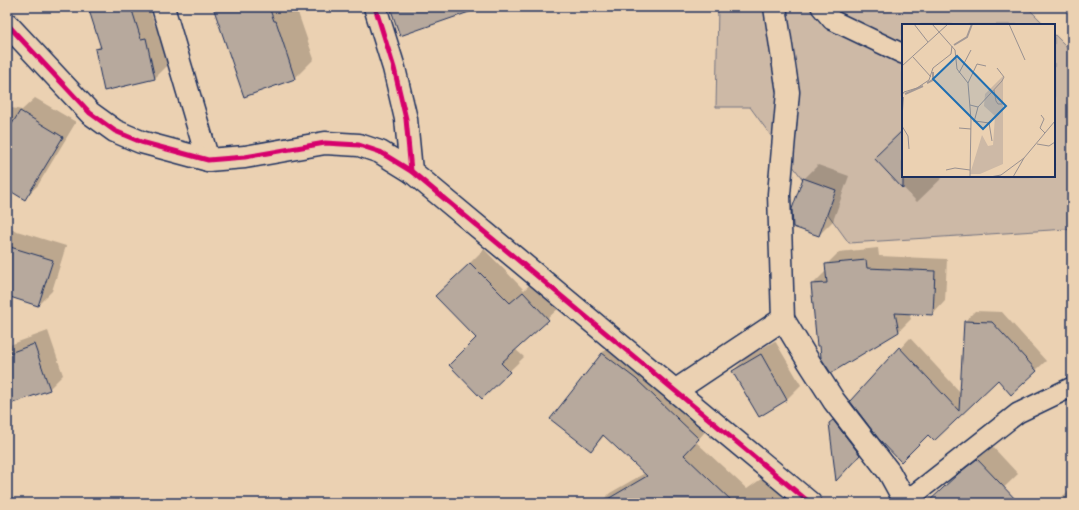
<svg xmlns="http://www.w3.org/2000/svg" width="1079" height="510" font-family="Sriracha,sans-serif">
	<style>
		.green { fill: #cdb9a6; stroke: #747482 }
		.shadow { fill: #0003 }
		.building { fill: #b7a99d; stroke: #1b2f5e }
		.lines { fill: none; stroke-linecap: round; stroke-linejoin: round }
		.service-casing { stroke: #1b2f5e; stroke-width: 22 }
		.minor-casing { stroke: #1b2f5e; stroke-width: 25 }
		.service { stroke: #ebd1b2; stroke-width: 19 }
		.minor { stroke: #ebd1b2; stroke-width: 22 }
		.cycleway-casing { stroke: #ebd1b2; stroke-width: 8 }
		.cycleway { stroke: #d6006c; stroke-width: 5 }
		.inset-river { fill: none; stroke: #a49995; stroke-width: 2 }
		.inset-road { fill: none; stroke: #989090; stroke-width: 1 }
		.view { fill: #1f6fb2; fill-opacity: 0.15; stroke: #1f6fb2; stroke-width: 2 }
		.inset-edge { fill: none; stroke: #1b2f5e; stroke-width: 2 }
	</style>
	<rect width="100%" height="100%" fill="#ebd1b2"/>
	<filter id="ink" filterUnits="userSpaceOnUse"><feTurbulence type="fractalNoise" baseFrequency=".025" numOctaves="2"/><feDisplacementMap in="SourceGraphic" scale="8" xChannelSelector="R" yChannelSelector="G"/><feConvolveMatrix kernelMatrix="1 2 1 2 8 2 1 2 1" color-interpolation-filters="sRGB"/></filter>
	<g filter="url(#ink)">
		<polygon class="green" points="718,7 1027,7 1045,25 903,25 903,176 1054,176 1054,34 1072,52 1072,234 1067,229 849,243 750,107 716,107"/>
		<g class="shadow">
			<polygon points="89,7 149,7 155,26 160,25 169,64 155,78 105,89 96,49 101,45"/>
			<polygon points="214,7 296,7 314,59 295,78 244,96"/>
			<polygon points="35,98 76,122 38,185 24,199 7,188 7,107 22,110"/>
			<polygon points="903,131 903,176 944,176 917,202 875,158"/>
			<polygon points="818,165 849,176 833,221 819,235 804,179"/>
			<polygon points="7,228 66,246 52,291 38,305 7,295"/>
			<polygon points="878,248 879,256 947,259 945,301 933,314 909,313 911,319 898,332 812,285 825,272 827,272 826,265 839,252"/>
			<polygon points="484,249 524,290 537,278 562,305 515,349 524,357 482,398 478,338 437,296"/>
			<polygon points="975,311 1002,312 1046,361 1011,393 998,379 934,439 928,433 851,401 910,338 961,393 965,321"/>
			<polygon points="48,331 63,375 49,389 7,404 7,346"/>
			<polygon points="615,340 711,425 696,442 747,489 768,474 795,503 600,503 610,493 645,473 605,435 591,450 602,353"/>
			<polygon points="775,341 801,385 787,399 760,415 733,371 747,357"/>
			<polygon points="847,407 874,441 837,479 830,424"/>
			<polygon points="992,446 1018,474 988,503 929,503 973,460"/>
			<polygon points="1072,488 1072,503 1055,503"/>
		</g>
		<g class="building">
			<polygon points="88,7 131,7 141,39 146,38 155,79 104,91 95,49 101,48"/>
			<polygon points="213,7 269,7 274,21 276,21 295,79 244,97"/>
			<polygon points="390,7 471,7 472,11 400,36"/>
			<polygon points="20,111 63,137 25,200 7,189 7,132"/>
			<polygon points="903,130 903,189 874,158"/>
			<polygon points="803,178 836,190 819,236 793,227 792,209"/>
			<polygon points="7,246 53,260 38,306 7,296"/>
			<polygon points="866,260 867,268 935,271 933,315 895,313 899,332 831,373 821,358 820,346 817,346 811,284 827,283 825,264"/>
			<polygon points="470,263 510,303 523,292 549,320 501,363 510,372 482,399 449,365 476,338 435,296"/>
			<polygon points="964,321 992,322 1037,371 1011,395 998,380 934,441 928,435 901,462 878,438 850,401 899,347 959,411"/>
			<polygon points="34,344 50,390 7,405 7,354"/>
			<polygon points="602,353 636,379 699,439 684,455 734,503 601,503 647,476 603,435 591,451 550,419"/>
			<polygon points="761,354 787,400 759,417 732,371"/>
			<polygon points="833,420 860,455 836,481 829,423"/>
			<polygon points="977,459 1019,503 927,503 958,474"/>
		</g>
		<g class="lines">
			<defs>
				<g id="service">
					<polyline points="821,7 832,20 903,54"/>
					<polyline points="906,501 1018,413 1072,387"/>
				</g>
				<g id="minor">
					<polyline points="163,7 208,160"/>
					<polyline points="375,7 394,68 406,119 411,171 810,503"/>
					<polyline points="7,24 90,113 115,131 141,142 208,160 245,157 325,143 359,145 380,152 411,171"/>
					<polyline points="783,319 809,362 834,401 889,472 906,503"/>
					<polyline points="675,391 783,319 779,194 788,92 775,7"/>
				</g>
			</defs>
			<use href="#service" class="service-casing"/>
			<use href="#minor" class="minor-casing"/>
			<use href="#service" class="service"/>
			<use href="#minor" class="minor"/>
			<defs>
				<g id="cycleway">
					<polyline points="375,7 394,68 406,119 411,171 810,503"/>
					<polyline points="7,24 90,113 115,131 141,142 208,160 245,157 325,143 359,145 380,152 411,171"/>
				</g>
			</defs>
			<use href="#cycleway" class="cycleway-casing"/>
			<use href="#cycleway" class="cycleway"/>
		</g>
	</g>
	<g transform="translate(902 24)">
		<rect width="153" height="153" fill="#ebd1b2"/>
		<path d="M101,52V140L78,150H68L80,111L86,122L91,121L93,92L82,82L83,70Z" fill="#cdb9a6"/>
		<path class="inset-river" d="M52,21L65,13L70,0M25,59L31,56V48M3,70L21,62M0,87L1,73"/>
		<path class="inset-road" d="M12,0L26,18M30,0L53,26L55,45L66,59M107,0L123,36M11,33L29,53M0,42L46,0M57,49L69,26M92,66L94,77L96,80H100M0,71L2,68L15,64L27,56L31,44L49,30L50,22M68,81L76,83L100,57L102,53L95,44M139,91L142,95L138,104L143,109M73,97L87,99L90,117M72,98L76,83M0,102L6,112L7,125M57,104L69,105M135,120L147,122L153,118M44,146L53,144L68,146M68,153L69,96L66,59L75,40L84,42M88,153L99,151L122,134L153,97M111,153L122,134"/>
		<path class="view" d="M55,32L104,82L81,105L31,55Z"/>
		<rect width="153" height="153" class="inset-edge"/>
	</g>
	<rect width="1079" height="510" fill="none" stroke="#ebd1b2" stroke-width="24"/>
	<rect x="12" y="12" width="1055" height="486" fill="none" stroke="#1b2f5e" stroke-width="1.5" filter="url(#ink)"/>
</svg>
